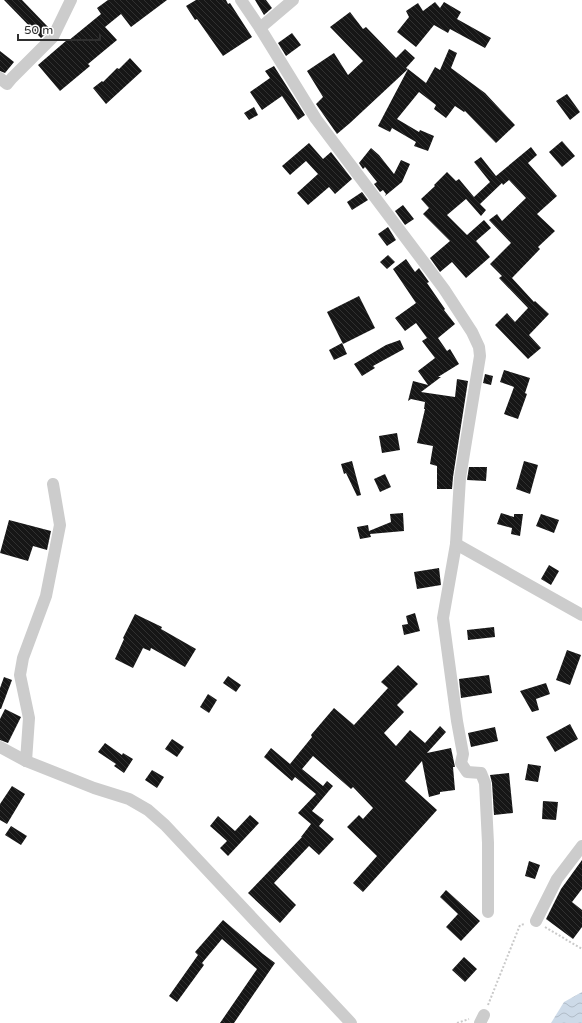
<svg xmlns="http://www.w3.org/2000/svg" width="582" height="1023" font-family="'Varela Round',sans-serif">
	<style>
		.water { fill: url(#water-waves) }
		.building { fill: url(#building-back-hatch) }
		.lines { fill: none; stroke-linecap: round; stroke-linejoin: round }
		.path { stroke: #c9c9c9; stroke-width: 2; stroke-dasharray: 2 2; stroke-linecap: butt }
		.street { stroke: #ccc; stroke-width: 12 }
	</style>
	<defs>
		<pattern id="water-waves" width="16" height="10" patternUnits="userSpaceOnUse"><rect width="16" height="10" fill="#cddae8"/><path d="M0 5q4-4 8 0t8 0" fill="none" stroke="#b0bbc7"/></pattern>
		<pattern id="building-back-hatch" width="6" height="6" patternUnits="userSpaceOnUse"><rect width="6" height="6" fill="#161616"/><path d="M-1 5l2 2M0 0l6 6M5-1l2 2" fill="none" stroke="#303030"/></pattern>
	</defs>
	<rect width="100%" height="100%" fill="#fff"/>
	<polygon class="water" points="582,992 582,1023 551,1023 564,1002"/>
	<g class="building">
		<polygon points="4,0 22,0 49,28 47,33 41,38"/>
		<polygon points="108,0 167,0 131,27 121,14 105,27 117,40 88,64 90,66 60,91 38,65 67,40 68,41 101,14 97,8"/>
		<polygon points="196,0 226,0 228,4 230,3 252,37 223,56 197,19 195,20 186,6"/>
		<polygon points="255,0 266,0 272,8 264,15"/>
		<polygon points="435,2 440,8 444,2 461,12 457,19 491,38 485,48 450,29 448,33 434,25 416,47 397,32 409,17 406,11 418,3 423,11"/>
		<polygon points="350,12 363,29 366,27 396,58 405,49 415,58 406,68 408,69 350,123 337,134 316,104 323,97 307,71 334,53 348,75 363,61 330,27"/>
		<polygon points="292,33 301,45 286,56 278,43"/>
		<polygon points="449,49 457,53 451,68 485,93 515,125 496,143 465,111 464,112 455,106 446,118 434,109 436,105 419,92 397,119 419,132 420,130 434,136 428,151 414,146 416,142 392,128 390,132 378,126 408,69 426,83 435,67 440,70"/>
		<polygon points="0,51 14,62 5,73 0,71"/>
		<polygon points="130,58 142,71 106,104 93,88 102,81 103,82 117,68 119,69"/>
		<polygon points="274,66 305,115 298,120 282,96 262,110 250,92 270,78 265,71"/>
		<polygon points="567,94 580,112 570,120 556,101"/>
		<polygon points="254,107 258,115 249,120 244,113"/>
		<polygon points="562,141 575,156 562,167 549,152"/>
		<polygon points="309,143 323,159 331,152 352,179 335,194 329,187 308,205 297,193 318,174 306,161 290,175 282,166"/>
		<polygon points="531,147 537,155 528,163 557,196 537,214 555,231 538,247 540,249 512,278 534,302 535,301 549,314 529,335 541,348 528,359 495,325 507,313 515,322 528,308 499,278 502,276 490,264 511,243 489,220 497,214 502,221 526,198 509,180 503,185 502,183 480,204 486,210 481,216 466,199 447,215 467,235 484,220 491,228 476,241 490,257 466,278 452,262 440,272 430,258 450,241 423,214 429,208 421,199 435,186 434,185 447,172 456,181 459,179 474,197 490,182 474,162 481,157 496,176"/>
		<polygon points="371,148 379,155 394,174 401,160 410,164 402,182 385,196 386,194 383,190 380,192 374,184 377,182 365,167 363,169 359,163"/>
		<polygon points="362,192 368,200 352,210 347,202"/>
		<polygon points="403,205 414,219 405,225 395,211"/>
		<polygon points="388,227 396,240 387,246 378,234"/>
		<polygon points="388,255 395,262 387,269 380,262"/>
		<polygon points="406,259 415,272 419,268 429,282 427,283 445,309 444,310 455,324 438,338 447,351 450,349 459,364 438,377 441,377 421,392 455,397 457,379 468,381 453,477 452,489 437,489 437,466 430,464 433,446 417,443 425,409 424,409 425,402 411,399 408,401 413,381 428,385 418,371 435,358 422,341 427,338 416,323 405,331 395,318 416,303 393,269"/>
		<polygon points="359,296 375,328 343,344 327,312"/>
		<polygon points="400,340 404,349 373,366 375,368 362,376 354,364 386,345"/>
		<polygon points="342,343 347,354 334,360 329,350"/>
		<polygon points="504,370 530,378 525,393 527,394 518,419 504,414 514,387 500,382"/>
		<polygon points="485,374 493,376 491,385 483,383"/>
		<polygon points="397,433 400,450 382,453 379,436"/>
		<polygon points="352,461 361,495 357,496 346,473 344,474 341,464"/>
		<polygon points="524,461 538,465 530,494 516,489"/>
		<polygon points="469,467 487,467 486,481 467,480"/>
		<polygon points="385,474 391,487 380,492 374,479"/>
		<polygon points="403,513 404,531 370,534 371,537 360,539 357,527 368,525 369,531 391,522 390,514"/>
		<polygon points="501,513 514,517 514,514 523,514 520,536 511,534 512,528 497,524"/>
		<polygon points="541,514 559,520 554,533 536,526"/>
		<polygon points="9,520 51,531 47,550 33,546 28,561 0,553"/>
		<polygon points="549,565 559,571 551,585 541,579"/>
		<polygon points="439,568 441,585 417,589 414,572"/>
		<polygon points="415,613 420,631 404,635 402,625 408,624 406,616"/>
		<polygon points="135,614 162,627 161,629 196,649 185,667 151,648 150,651 143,648 133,668 115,659 124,639 123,638"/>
		<polygon points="494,627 495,637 468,640 467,630"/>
		<polygon points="567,650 581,655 570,685 556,680"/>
		<polygon points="398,665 418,684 397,705 404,712 384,733 396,746 410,730 425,743 440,726 446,732 427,753 451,748 455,767 453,767 455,790 440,792 440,794 429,797 422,761 405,781 437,810 363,892 353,883 377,856 347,827 359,815 363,819 373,808 353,787 351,789 313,756 302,769 323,786 327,781 333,786 312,811 324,820 319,826 334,839 319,855 309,846 274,883 296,905 280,923 248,893 302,837 301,837 311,824 298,813 316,794 295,777 292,781 264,757 271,748 290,764 312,737 311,735 334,708 354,725 388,688 381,682"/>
		<polygon points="489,675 492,693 461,698 459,679"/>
		<polygon points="228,676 241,685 236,692 223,683"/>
		<polygon points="4,677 12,680 1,709 0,709 0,688"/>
		<polygon points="546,683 550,694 536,699 539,710 532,712 520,691"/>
		<polygon points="208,694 217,700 209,713 200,707"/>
		<polygon points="5,709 21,717 8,743 0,740 0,719"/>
		<polygon points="570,724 578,739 555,752 546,737"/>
		<polygon points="495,727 498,741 471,747 468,733"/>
		<polygon points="172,739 184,747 177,757 165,749"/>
		<polygon points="105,743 122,755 123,753 133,759 124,773 114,766 116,764 98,752"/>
		<polygon points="528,764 541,766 538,782 525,780"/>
		<polygon points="152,770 164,777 157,788 145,780"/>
		<polygon points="509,773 513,813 494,815 492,783 490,775"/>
		<polygon points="12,786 25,794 7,824 0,820 0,804"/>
		<polygon points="543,801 558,802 556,820 542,819"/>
		<polygon points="250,815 259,823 228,856 220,848 227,841 210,826 218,816 235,831"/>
		<polygon points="11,826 27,836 21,845 5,835"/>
		<polygon points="582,860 582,889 572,902 582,910 582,927 573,939 546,919 561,889"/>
		<polygon points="529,861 540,865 535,879 525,876"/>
		<polygon points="446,890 480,921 461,941 446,927 458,914 440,897"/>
		<polygon points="223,920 263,954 275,963 234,1023 220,1023 257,969 222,939 202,963 204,965 177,1002 169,996 198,955 195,952"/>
		<polygon points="464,957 477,969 465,982 452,970"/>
	</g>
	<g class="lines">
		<g class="path">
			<polyline points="545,927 582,949"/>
			<polyline points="488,1005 520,925 525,924"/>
			<polyline points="457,1023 469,1019"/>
		</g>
		<g class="street">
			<polyline points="241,0 260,28 316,119 444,289 472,332 479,347 480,356 460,478 456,544 443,618 457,721 463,754 461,763 467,772 481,773 485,783 488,843 488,912"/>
			<polyline points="260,28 293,0"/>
			<polyline points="0,78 7,84 12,78 53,37 71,0"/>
			<polyline points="456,544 582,615"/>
			<polyline points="0,747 26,761 94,788 129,799 148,810 165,825 351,1023"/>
			<polyline points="26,761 29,718 20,675 23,658 46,596 60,525 53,484"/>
			<polyline points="536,921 557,879 582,846"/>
			<polyline points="480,1023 484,1015"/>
		</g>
	</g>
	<path d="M18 34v6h82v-6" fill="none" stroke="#2f2f2f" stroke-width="2"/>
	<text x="24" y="34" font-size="12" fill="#2f2f2f" stroke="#ffffff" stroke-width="3" paint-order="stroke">50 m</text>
</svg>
